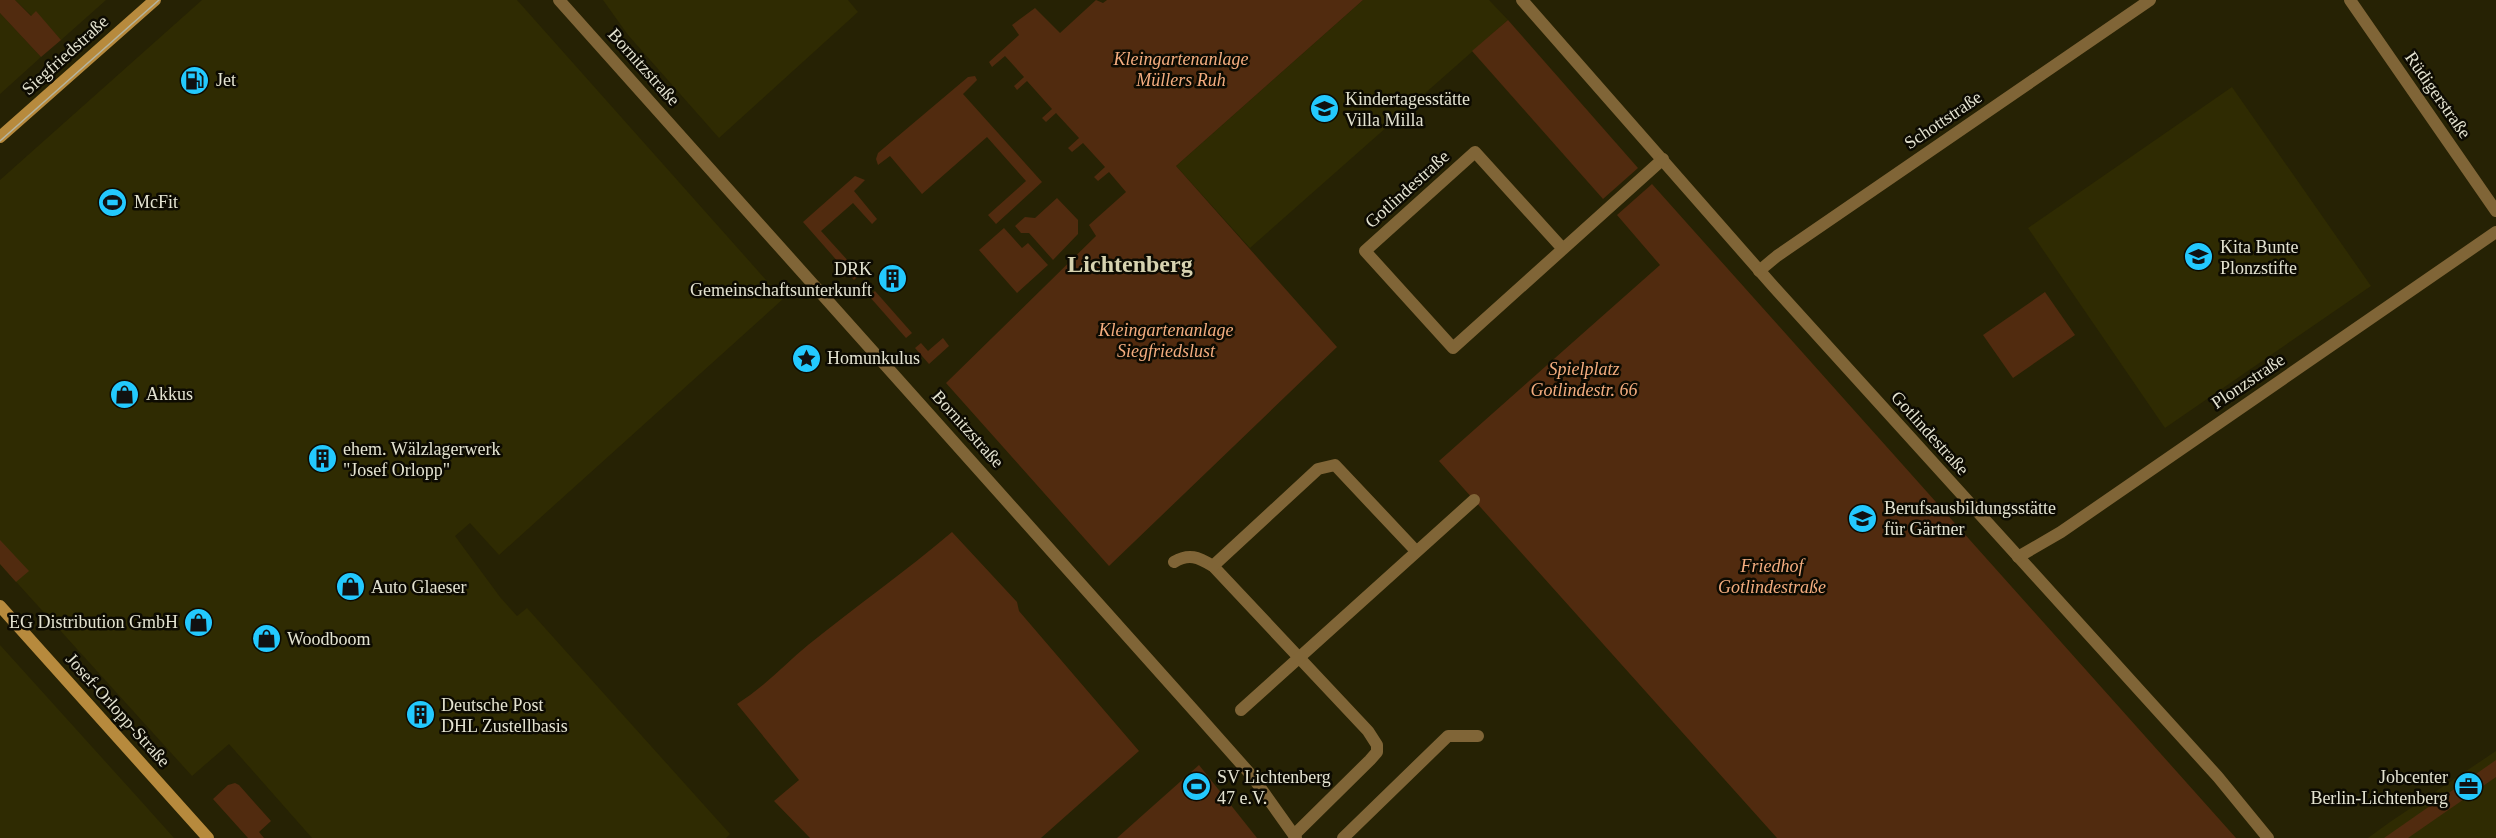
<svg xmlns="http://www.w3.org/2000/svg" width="2496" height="838" font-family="Georgia,serif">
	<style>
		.built { fill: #2f2b02 }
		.green { fill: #512b0f }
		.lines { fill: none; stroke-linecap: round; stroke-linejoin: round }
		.street { stroke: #806537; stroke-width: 12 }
		.secondary { stroke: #b78a3d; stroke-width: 12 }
		.tram { stroke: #b6b49f; stroke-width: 1.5 }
		.labels { text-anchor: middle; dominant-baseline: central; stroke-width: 5; stroke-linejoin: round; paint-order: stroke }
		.street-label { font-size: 18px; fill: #e4e3d1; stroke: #0d0b02 }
		.park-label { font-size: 18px; font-style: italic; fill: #f4ad7f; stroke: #0d0b02 }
		.poi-label { font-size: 18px; fill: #e4e3d1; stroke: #0d0b02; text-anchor: start }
		.district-label { font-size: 24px; font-weight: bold; fill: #d7d3b0; stroke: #0d0b02 }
	</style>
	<rect width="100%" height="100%" fill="#262204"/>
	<g class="built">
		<polygon points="15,0 106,0 61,40 36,12 32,16"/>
		<polygon points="202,0 517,0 783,299 499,555 470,523 455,536 500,597 517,616 527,608 730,834 726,838 312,838 229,744 192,776 0,564 0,180"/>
		<polygon points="603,0 848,0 858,12 719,138 628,35"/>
		<polygon points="1363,0 1489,0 1508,20 1250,248 1176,166"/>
		<polygon points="0,13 41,57 0,94"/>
		<polygon points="2232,87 2371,286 2165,428 2028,228"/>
		<polygon points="0,645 140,800 174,838 0,838"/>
		<polygon points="2496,751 2496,838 2368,838 2390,822"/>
	</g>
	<g class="green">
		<polygon points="0,0 15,0 31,16 36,11 61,40 41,57 0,13"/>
		<polygon points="1096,0 1103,3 1107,0 1363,0 1176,166 1337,347 1109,566 946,383 1096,236 1089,225 1126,192 1109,172 1098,181 1094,177 1105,167 1083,143 1072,152 1068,148 1079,138 1056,113 1046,122 1042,118 1052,109 1027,81 1017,90 1014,86 1024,77 1005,56 992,67 989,62 1019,35 1012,25 1035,8 1060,33"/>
		<polygon points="1508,20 1638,168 1603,199 1472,51"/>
		<polygon points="975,76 977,80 963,94 1042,182 996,224 988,215 1026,181 987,137 922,194 890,156 878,165 876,159 878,153 968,77"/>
		<polygon points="855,176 865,180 854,191 877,219 872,224 853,203 821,231 860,274 854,280 803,222"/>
		<polygon points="1652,184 2236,838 1777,838 1439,461 1660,265 1617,215"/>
		<polygon points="1057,198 1078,220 1078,234 1053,260 1029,233 1021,233 1015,226 1025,217 1035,218"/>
		<polygon points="1004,228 1022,248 1028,243 1048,265 1017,293 979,250"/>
		<polygon points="875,291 912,333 906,338 869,296"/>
		<polygon points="2045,292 2075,335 2013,378 1983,335"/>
		<polygon points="943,338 949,346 929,364 915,348 921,343 928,351"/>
		<path d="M952,532L1017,602L1019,611L1139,751L1041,838H810L774,801L799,780L737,704C763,688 784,665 808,645C855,607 905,572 952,532Z"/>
		<polygon points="0,540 29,571 16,582 0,564"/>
		<polygon points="2496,760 2496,777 2408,838 2384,838"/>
		<polygon points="1199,765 1257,838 1117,838"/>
		<polygon points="235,783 239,785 271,821 259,832 264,838 248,838 213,799 228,785"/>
	</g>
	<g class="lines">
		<g class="street">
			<polyline points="559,0 1197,714 1252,776 1296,838"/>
			<polyline points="1522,0 1773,286 2218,777 2268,838"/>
			<polyline points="2350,0 2496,211"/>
			<polyline points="1563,249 1475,152 1365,251 1453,348 1663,159"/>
			<polyline points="1759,271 1777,256 2150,0"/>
			<polyline points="2018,557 2061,532 2496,232"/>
			<path d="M1174,562C1189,553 1198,557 1213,566L1368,731L1377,745V752L1370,760L1294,835"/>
			<polyline points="1213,566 1318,469 1335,465 1416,551"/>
			<polyline points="1241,710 1474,500"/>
			<polyline points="1343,838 1448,736 1478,736"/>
		</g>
		<g class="secondary">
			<polyline points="0,137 155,0"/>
			<polyline points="0,606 208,838"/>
		</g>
		<polyline class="tram" points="0,141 159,0"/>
	</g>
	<defs>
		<symbol id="fuel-disc" viewBox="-11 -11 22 22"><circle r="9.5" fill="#23c9fe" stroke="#0d0b02"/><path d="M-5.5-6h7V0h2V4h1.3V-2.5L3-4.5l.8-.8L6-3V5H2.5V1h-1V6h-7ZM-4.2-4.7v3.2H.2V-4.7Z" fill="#111"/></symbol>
		<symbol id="school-disc" viewBox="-11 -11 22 22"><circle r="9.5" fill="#23c9fe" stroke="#0d0b02"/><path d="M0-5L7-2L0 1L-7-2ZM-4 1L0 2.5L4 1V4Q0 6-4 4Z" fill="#111"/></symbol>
		<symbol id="stadium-disc" viewBox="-11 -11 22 22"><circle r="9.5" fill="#23c9fe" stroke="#0d0b02"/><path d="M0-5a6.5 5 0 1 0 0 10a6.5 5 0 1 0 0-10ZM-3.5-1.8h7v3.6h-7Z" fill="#111"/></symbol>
		<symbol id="building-disc" viewBox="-11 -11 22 22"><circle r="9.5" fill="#23c9fe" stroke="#0d0b02"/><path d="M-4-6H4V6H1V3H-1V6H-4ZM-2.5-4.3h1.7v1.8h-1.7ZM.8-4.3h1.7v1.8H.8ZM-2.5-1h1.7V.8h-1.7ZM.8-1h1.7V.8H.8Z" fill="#111"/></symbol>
		<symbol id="sight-disc" viewBox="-11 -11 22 22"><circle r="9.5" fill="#23c9fe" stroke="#0d0b02"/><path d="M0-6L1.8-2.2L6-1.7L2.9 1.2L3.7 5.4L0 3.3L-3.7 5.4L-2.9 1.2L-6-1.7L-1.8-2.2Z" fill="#111"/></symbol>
		<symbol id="shop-disc" viewBox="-11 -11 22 22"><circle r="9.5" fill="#23c9fe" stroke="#0d0b02"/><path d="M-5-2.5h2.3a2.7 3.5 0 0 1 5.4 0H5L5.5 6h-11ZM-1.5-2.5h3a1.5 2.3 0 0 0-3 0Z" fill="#111"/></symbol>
		<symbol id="university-disc" viewBox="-11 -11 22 22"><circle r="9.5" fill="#23c9fe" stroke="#0d0b02"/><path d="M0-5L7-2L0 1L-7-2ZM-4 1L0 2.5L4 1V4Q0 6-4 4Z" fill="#111"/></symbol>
		<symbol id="office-disc" viewBox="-11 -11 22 22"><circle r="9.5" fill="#23c9fe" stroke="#0d0b02"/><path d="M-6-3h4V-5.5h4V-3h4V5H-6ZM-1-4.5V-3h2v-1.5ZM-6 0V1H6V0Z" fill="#111"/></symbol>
	</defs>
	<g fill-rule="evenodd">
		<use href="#fuel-disc" x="178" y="64" width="33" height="33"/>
		<use href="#school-disc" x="1308" y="92" width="33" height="33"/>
		<use href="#stadium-disc" x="96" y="186" width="33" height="33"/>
		<use href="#school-disc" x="2182" y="240" width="33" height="33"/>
		<use href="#building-disc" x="876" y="262" width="33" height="33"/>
		<use href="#sight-disc" x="790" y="342" width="33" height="33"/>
		<use href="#shop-disc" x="108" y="378" width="33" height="33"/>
		<use href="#building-disc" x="306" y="442" width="33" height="33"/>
		<use href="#university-disc" x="1846" y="502" width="33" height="33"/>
		<use href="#shop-disc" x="334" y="570" width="33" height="33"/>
		<use href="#shop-disc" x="182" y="606" width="33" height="33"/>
		<use href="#shop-disc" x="250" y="622" width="33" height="33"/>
		<use href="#building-disc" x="404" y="698" width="33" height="33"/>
		<use href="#stadium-disc" x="1180" y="770" width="33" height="33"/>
		<use href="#office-disc" x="2452" y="770" width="33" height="33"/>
	</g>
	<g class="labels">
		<g class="street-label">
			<text transform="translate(65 55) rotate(-42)">Siegfriedstraße</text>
			<text transform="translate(644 67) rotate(48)">Bornitzstraße</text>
			<text transform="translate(2438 95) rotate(55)">Rüdigerstraße</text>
			<text transform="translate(1943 120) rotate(-34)">Schottstraße</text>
			<text transform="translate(1407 189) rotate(-42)">Gotlindestraße</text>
			<text transform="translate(2248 381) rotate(-34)">Plonzstraße</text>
			<text transform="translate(968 429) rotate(48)">Bornitzstraße</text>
			<text transform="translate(1930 433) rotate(48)">Gotlindestraße</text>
			<text transform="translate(118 710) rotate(48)">Josef-Orlopp-Straße</text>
		</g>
		<g class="park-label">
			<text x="1181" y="59">Kleingartenanlage<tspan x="1181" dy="21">Müllers Ruh</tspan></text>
			<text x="1166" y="330">Kleingartenanlage<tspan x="1166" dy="21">Siegfriedslust</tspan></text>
			<text x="1584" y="369">Spielplatz<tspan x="1584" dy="21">Gotlindestr. 66</tspan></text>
			<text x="1772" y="566">Friedhof<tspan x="1772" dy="21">Gotlindestraße</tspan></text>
		</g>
		<g class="poi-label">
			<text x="216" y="80">Jet</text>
			<text x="1345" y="99">Kindertagesstätte<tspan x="1345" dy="21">Villa Milla</tspan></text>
			<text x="134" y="202">McFit</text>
			<text x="2220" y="247">Kita Bunte<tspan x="2220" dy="21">Plonzstifte</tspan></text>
			<text x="872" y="269" text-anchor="end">DRK<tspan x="872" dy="21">Gemeinschaftsunterkunft</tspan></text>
			<text x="827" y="358">Homunkulus</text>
			<text x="146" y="394">Akkus</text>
			<text x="343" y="449">ehem. Wälzlagerwerk<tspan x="343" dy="21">"Josef Orlopp"</tspan></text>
			<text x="1884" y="508">Berufsausbildungsstätte<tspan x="1884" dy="21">für Gärtner</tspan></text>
			<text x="371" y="587">Auto Glaeser</text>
			<text x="178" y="622" text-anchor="end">EG Distribution GmbH</text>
			<text x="287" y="639">Woodboom</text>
			<text x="441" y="705">Deutsche Post<tspan x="441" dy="21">DHL Zustellbasis</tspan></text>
			<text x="1217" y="777">SV Lichtenberg<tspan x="1217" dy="21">47 e.V.</tspan></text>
			<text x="2448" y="777" text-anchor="end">Jobcenter<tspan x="2448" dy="21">Berlin-Lichtenberg</tspan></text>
		</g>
		<g class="district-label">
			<text x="1130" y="264">Lichtenberg</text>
		</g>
	</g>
</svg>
